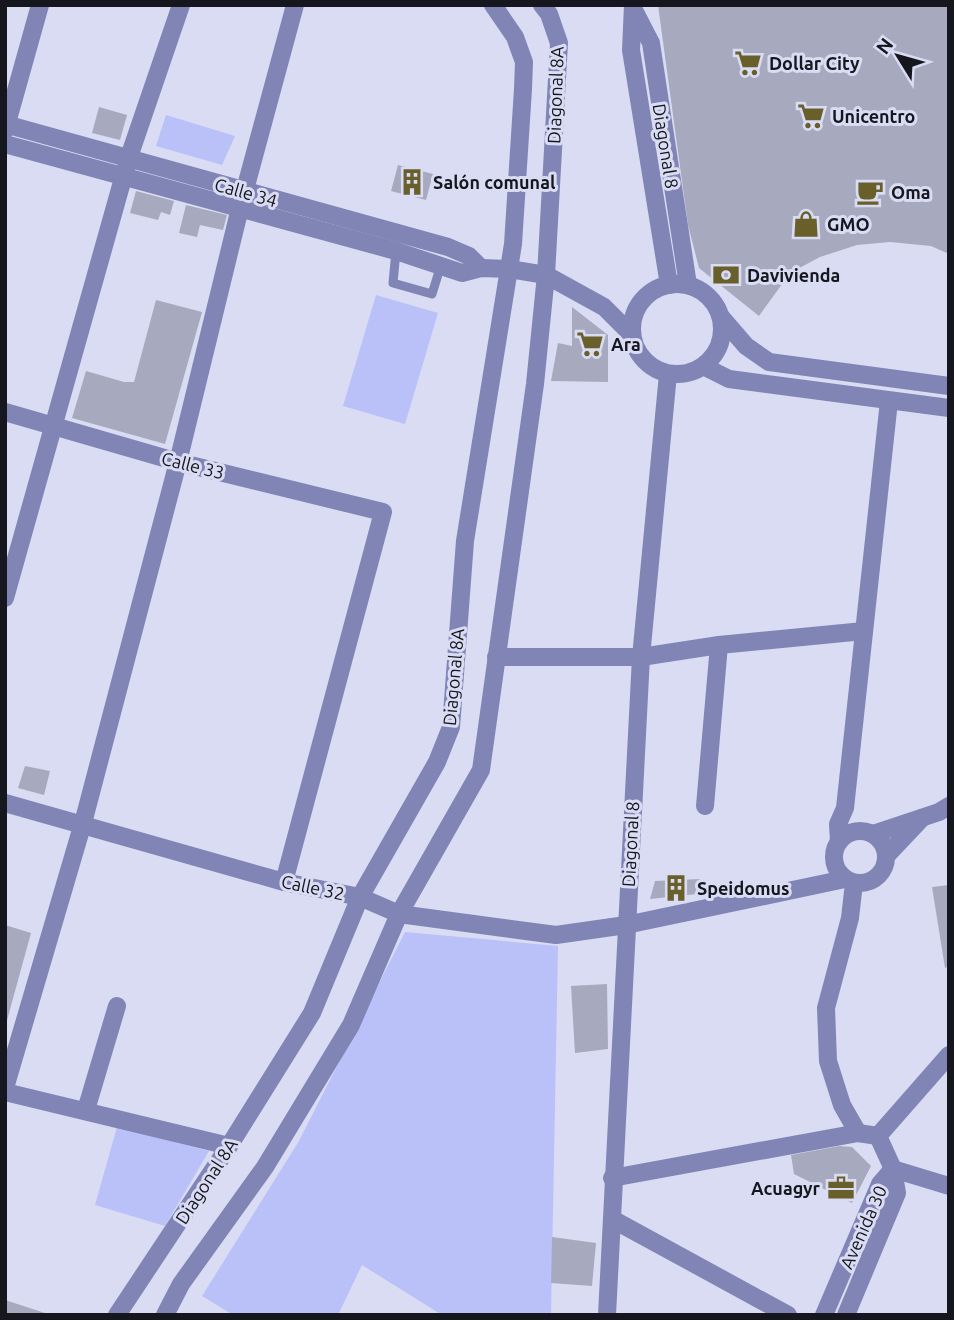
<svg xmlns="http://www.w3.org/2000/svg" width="954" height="1320" font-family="Ubuntu,sans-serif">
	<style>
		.green { fill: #bac1f9 }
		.building { fill: #a7aabf }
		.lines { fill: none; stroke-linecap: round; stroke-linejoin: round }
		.service { stroke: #8085b6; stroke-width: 9 }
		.minor { stroke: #8085b6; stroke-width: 18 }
		.tertiary { stroke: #8085b6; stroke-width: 18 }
		.labels { text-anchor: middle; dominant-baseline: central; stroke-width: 6; stroke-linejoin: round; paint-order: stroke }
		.poi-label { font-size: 18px; font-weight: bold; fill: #15161e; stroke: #d9dcf2; text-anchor: start }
		.street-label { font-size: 18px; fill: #15161e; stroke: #d9dcf2 }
	</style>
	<rect width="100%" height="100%" fill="#d9dcf2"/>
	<g class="green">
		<polygon points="166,115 235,136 222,165 156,146"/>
		<polygon points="376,295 438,313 405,424 343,406"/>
		<polygon points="405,932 558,946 551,1315 442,1315 362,1265 338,1315 233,1315 202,1296 299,1141"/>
		<polygon points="117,1127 209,1151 165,1226 95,1205"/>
	</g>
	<g class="building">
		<polygon points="658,5 949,5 949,254 931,246 890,242 857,245 820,257 790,273 759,316 699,268 688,225"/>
		<polygon points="99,107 127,115 120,140 92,133"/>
		<polygon points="398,165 433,174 426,200 391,191"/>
		<polygon points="136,191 174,201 170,215 161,212 158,220 130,213"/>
		<polygon points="186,205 227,215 223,230 200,225 197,237 179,233"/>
		<polygon points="156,300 202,312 165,444 72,418 86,371 124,382 134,382"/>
		<polygon points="572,307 608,335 608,382 551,381 558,343 572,346"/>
		<polygon points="25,766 50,771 44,795 18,788"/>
		<polygon points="700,879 697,894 650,899 655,881"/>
		<polygon points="949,885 949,966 945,968 932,887"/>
		<polygon points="5,925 31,933 6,1024 5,1024"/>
		<polygon points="607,984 608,1049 575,1053 571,986"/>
		<polygon points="839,1146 852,1147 871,1166 852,1203 794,1174 791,1155"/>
		<polygon points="552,1237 596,1243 592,1286 551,1283"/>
		<polygon points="5,1300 48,1314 48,1315 5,1315"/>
	</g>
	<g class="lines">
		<polyline class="service" points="396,251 393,283 432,294 441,265"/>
		<g class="minor">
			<polyline points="5,130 40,5"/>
			<polyline points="5,412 178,462 383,512 284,882"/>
			<polyline points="5,598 129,157 181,5"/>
			<polyline points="496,657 641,657 719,645 864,631"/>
			<polyline points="5,803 284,882 360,897 399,914 556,935 626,925 845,879"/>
			<polyline points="705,806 719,645"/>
			<circle cx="860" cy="857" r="26"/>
			<polyline points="873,834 939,812 949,806"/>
			<polyline points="839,842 838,824 845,808 889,401"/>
			<polyline points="887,855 922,818"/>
			<polyline points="854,883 850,918 826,1008 828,1061 842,1105 858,1133"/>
			<polyline points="5,1088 83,823 178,462 240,208 295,5"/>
			<polyline points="5,1092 229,1146"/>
			<polyline points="86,1110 117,1006"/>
			<polyline points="893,1169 949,1186"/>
			<polyline points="612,1178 858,1133 878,1136"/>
			<polyline points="612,1219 788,1315"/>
			<polyline points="607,1315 641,657 668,374"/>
		</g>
		<g class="tertiary">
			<polyline points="633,5 631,50 669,285"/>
			<polyline points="634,10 651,43 688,285"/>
			<polyline points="5,124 448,247 469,256 481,268"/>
			<polyline points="5,144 396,251 462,273 481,268 509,269 546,275 604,307 632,335"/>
			<circle cx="677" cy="329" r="45"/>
			<polyline points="721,317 746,346 769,362 949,386"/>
			<polyline points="703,366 729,379 949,408"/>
			<polyline points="117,1315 229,1146 312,1013 360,897 437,762 451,727 465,541 513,244 523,89 524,62 515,37 493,5"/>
			<polyline points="165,1315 181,1284 265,1167 351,1025 399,914 481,770 535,384 546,275 559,43 549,14 542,5"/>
			<polyline points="824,1315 880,1184 893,1169"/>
			<polyline points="846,1315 897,1193 893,1169 878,1136 949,1055"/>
		</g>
	</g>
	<defs>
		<symbol id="supermarket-bare" viewBox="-9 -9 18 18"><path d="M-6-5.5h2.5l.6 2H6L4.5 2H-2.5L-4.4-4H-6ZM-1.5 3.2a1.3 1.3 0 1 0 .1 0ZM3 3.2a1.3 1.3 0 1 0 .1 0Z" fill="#685f2b" stroke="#d9dcf2" stroke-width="2.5" paint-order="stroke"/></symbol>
		<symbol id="building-bare" viewBox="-9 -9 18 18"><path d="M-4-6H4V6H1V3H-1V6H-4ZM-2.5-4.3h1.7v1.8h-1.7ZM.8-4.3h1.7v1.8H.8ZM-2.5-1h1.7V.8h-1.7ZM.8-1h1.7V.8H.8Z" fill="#685f2b" stroke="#d9dcf2" stroke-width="2.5" paint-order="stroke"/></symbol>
		<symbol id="cafe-bare" viewBox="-9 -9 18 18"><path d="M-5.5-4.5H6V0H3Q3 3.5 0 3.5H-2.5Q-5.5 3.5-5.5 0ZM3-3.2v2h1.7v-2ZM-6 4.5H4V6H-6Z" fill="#685f2b" stroke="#d9dcf2" stroke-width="2.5" paint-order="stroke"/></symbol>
		<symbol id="shop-bare" viewBox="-9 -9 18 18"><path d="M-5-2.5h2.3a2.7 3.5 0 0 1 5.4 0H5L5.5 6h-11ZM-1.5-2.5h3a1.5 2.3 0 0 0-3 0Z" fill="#685f2b" stroke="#d9dcf2" stroke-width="2.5" paint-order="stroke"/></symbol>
		<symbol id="bank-bare" viewBox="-9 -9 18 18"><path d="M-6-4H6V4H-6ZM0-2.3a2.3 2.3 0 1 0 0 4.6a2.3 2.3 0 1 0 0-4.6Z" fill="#685f2b" stroke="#d9dcf2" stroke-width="2.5" paint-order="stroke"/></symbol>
		<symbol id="office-bare" viewBox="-9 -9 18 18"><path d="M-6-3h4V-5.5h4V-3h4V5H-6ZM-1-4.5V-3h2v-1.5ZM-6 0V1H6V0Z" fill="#685f2b" stroke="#d9dcf2" stroke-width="2.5" paint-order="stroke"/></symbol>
	</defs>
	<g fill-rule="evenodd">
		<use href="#supermarket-bare" x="729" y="44" width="38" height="38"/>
		<use href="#supermarket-bare" x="792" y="97" width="38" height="38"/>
		<use href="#building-bare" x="393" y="163" width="38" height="38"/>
		<use href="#cafe-bare" x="851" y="173" width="38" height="38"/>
		<use href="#shop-bare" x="787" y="205" width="38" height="38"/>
		<use href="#bank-bare" x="707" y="256" width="38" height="38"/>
		<use href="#supermarket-bare" x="571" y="325" width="38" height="38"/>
		<use href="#building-bare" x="657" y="869" width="38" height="38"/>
		<use href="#office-bare" x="822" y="1169" width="38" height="38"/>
	</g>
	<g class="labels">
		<g class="poi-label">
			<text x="769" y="63">Dollar City</text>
			<text x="832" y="116">Unicentro</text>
			<text x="433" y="182">Salón comunal</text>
			<text x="891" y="192">Oma</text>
			<text x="827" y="224">GMO</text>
			<text x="747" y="275">Davivienda</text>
			<text x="611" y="344">Ara</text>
			<text x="697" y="888">Speidomus</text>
			<text x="820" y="1188" text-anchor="end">Acuagyr</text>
		</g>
		<g class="street-label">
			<text transform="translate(555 95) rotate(-88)">Diagonal 8A</text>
			<text transform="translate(666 146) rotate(81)">Diagonal 8</text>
			<text transform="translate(246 192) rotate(16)">Calle 34</text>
			<text transform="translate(193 465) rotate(14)">Calle 33</text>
			<text transform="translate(453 677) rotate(-85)">Diagonal 8A</text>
			<text transform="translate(630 844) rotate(-87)">Diagonal 8</text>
			<text transform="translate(313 887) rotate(12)">Calle 32</text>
			<text transform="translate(206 1181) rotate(-57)">Diagonal 8A</text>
			<text transform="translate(863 1227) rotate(-66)">Avenida 30</text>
		</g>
	</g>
	<rect width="954" height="1320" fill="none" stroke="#15161e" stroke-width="14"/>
	<g transform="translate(898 56) rotate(307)" stroke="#d9dcf2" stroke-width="5" paint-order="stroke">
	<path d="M0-5L12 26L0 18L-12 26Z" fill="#15161e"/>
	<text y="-10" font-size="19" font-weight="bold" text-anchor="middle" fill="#15161e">N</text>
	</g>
</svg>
